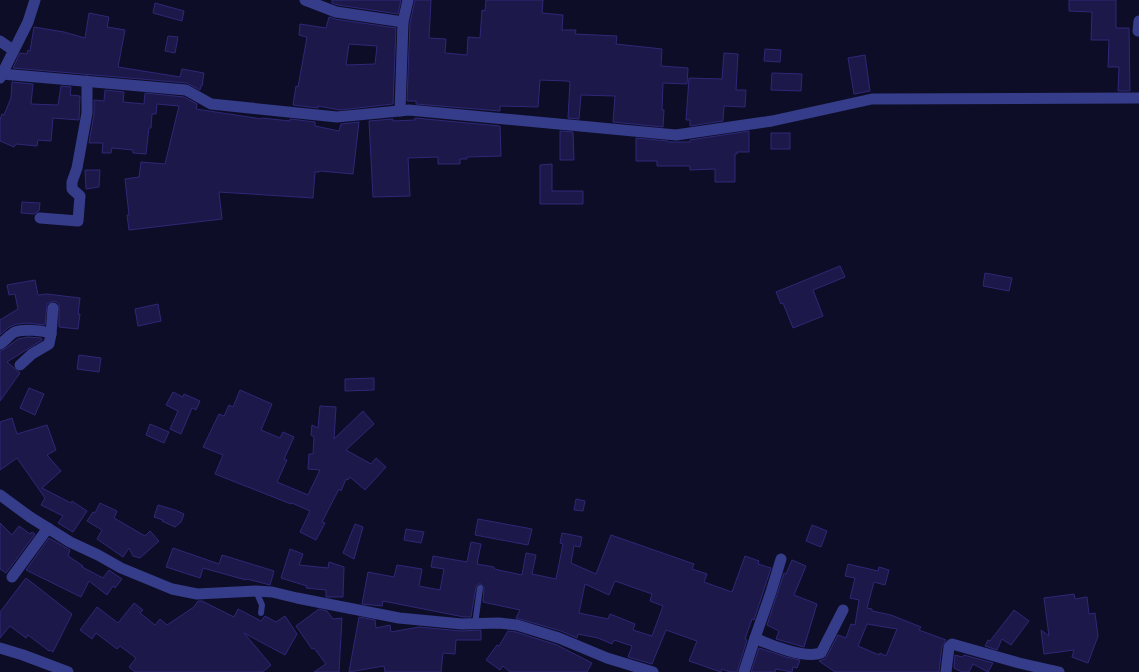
<svg xmlns="http://www.w3.org/2000/svg" width="1139" height="672" font-family="Helvetica,sans-serif">
	<style>
		.building { fill: #1c1849; stroke: #2e2877; fill-rule: evenodd }
		.lines { fill: none; stroke-linecap: round; stroke-linejoin: round }
		.service { stroke: #353c89; stroke-width: 6 }
		.minor { stroke: #353c89; stroke-width: 11 }
	</style>
	<rect width="100%" height="100%" fill="#0e0d27"/>
	<g class="building">
		<polygon points="332,0 401,0 398,14 338,5 332,3"/>
		<polygon points="415,0 431,0 429,38 446,39 445,53 467,55 468,37 480,38 482,10 485,11 486,0 543,0 542,13 563,15 562,30 576,30 575,34 617,36 616,44 662,49 661,66 688,68 687,84 663,83 662,110 664,110 663,127 613,122 615,96 581,95 579,119 568,118 570,82 567,81 540,80 538,107 500,106 500,111 416,104 416,101 407,101 410,23"/>
		<polygon points="1069,0 1116,0 1116,28 1129,28 1130,91 1118,91 1119,67 1108,67 1109,40 1091,40 1092,12 1069,11"/>
		<polygon points="155,3 184,11 182,21 153,13"/>
		<polygon points="89,13 109,17 107,27 125,30 118,67 180,77 182,69 204,73 202,86 201,86 200,90 187,83 13,68 20,53 27,54 28,50 30,51 34,27 64,32 85,38"/>
		<path d="M329,17L335,19L396,28L393,104L340,110L318,106V108L293,105L296,86L298,87L307,37L299,35L300,24L326,28ZM349,44L377,46L375,64L346,65Z"/>
		<polygon points="168,36 178,37 175,53 165,51"/>
		<polygon points="765,49 781,50 780,62 764,61"/>
		<polygon points="724,53 738,54 736,90 746,90 745,107 724,106 723,121 690,126 690,120 686,120 689,78 722,79"/>
		<polygon points="865,55 870,91 854,94 848,58"/>
		<polygon points="772,73 802,74 801,91 771,90"/>
		<polygon points="12,82 33,84 31,104 58,105 61,86 71,87 70,95 80,96 79,120 53,118 51,141 38,140 37,146 16,144 14,147 0,141 0,120 2,114 4,115 11,98"/>
		<polygon points="105,90 124,92 123,102 144,104 145,93 184,97 197,104 196,109 262,119 262,118 290,121 290,119 315,122 315,126 339,131 341,124 359,122 353,174 320,171 319,172 315,172 313,198 219,192 222,219 129,230 127,215 129,215 125,179 139,177 141,162 165,164 179,106 157,104 156,114 152,114 151,128 149,128 146,154 133,153 133,150 112,148 111,153 102,153 103,143 89,143 94,114 94,100 104,101"/>
		<polygon points="415,118 500,126 501,156 467,157 467,159 460,159 460,164 438,164 438,157 408,158 410,196 373,197 369,121 393,119 393,121 415,120"/>
		<polygon points="560,131 573,132 574,160 560,160"/>
		<polygon points="749,131 749,152 737,152 737,154 735,154 735,182 715,182 715,169 690,170 690,166 657,166 657,161 636,161 636,138 668,141 668,142 690,142 690,140"/>
		<rect x="771" y="133" width="19" height="16"/>
		<polygon points="552,164 552,191 583,191 583,204 540,204 540,165"/>
		<polygon points="85,170 100,170 99,187 86,189"/>
		<polygon points="22,202 40,203 39,211 34,214 21,213"/>
		<polygon points="840,266 845,277 813,290 823,316 793,328 783,303 781,304 776,292"/>
		<polygon points="985,273 1012,278 1009,291 983,286"/>
		<polygon points="35,280 38,295 47,294 80,298 78,314 80,314 78,329 59,327 59,305 57,302 53,301 47,304 45,325 28,323 17,324 9,327 0,335 0,320 18,309 15,294 9,295 7,285"/>
		<polygon points="158,304 161,321 138,326 135,309"/>
		<polygon points="28,337 41,338 42,340 7,362 20,373 0,401 0,351 6,348 18,339"/>
		<polygon points="79,355 101,358 99,372 77,369"/>
		<polygon points="374,378 374,390 345,391 345,379"/>
		<polygon points="29,388 44,394 35,415 20,408"/>
		<polygon points="240,390 272,404 261,430 280,438 283,432 294,437 284,459 287,460 277,482 308,495 320,470 308,469 309,454 313,454 314,437 311,435 312,425 318,428 320,406 336,407 334,439 363,411 374,424 346,450 371,464 376,458 386,467 365,490 350,477 348,480 346,479 341,491 339,489 322,522 325,523 316,540 300,532 310,511 292,503 291,504 215,474 223,455 203,447 219,414 224,416 229,405 233,407"/>
		<polygon points="173,392 183,397 184,394 200,401 196,410 192,408 181,434 170,429 178,411 166,405"/>
		<polygon points="12,418 17,434 47,425 56,450 47,455 61,471 42,488 71,503 72,501 87,511 73,532 58,523 63,516 41,505 45,498 17,458 0,470 0,422"/>
		<polygon points="150,424 169,432 164,443 146,435"/>
		<polygon points="576,499 585,501 583,511 574,510"/>
		<polygon points="100,503 117,511 114,518 145,536 150,531 159,541 140,558 133,556 129,548 123,557 97,539 102,530 87,521 93,512 95,513"/>
		<polygon points="158,505 175,510 184,514 181,522 175,527 162,521 163,520 154,517"/>
		<polygon points="478,519 532,529 528,545 475,535"/>
		<polygon points="0,523 12,535 19,526 30,534 32,532 35,534 6,573 0,569"/>
		<polygon points="355,524 363,527 354,559 343,553"/>
		<polygon points="812,525 827,531 821,547 806,541"/>
		<polygon points="406,529 424,532 421,543 404,540"/>
		<path d="M562,533L582,537L580,547L574,546L571,563L596,574L611,535L694,564L692,569L707,574L704,582L732,592L745,556L759,561L758,564L771,568L754,620L752,619L745,639L747,640L737,672H730L722,669L721,672L689,661L697,641L666,630L652,664L628,657L632,646L614,640L612,644L598,638L578,634L577,638L561,631L516,618L520,610L483,602L484,588L481,584H478L476,587L471,617H464L383,601L382,606L362,604L368,572L394,577L397,565L422,569L419,586L440,590L444,569L431,567L433,556L467,562L471,542L481,544L477,564L494,567V569L522,575L526,553L536,555L532,574L556,579L563,544L560,543ZM615,581L652,594L650,601L663,606L652,636L633,630L635,624L610,614L608,619L579,613L585,584L609,595Z"/>
		<polygon points="49,538 70,550 68,556 83,566 82,567 103,578 109,570 122,579 115,588 113,586 107,595 89,581 81,597 26,570"/>
		<polygon points="173,548 219,564 222,555 274,571 270,585 247,579 246,580 203,568 200,578 166,567"/>
		<polygon points="290,549 303,554 299,565 328,568 329,562 344,567 343,597 326,597 326,590 306,588 307,586 281,578"/>
		<polygon points="792,560 806,566 794,595 817,604 804,647 776,639 779,631 767,625 784,573 786,574"/>
		<path d="M848,564L878,571L879,567L889,570L885,585L874,582L867,608L872,609V611L891,615L921,627L919,630L946,640L942,646L939,672H835L819,661L825,659L827,656L838,635L846,638L851,624L855,625L859,600L850,598L855,578L845,576ZM867,624L897,629L886,656L880,653L879,655L858,646Z"/>
		<polygon points="26,578 72,614 53,652 50,650 49,651 28,635 26,638 10,626 0,638 0,612"/>
		<polygon points="1074,594 1075,599 1087,597 1089,614 1095,613 1098,636 1088,663 1072,657 1074,650 1044,654 1041,630 1049,636 1044,598"/>
		<polygon points="198,601 202,601 234,617 238,609 261,621 265,616 276,622 285,616 297,634 285,655 244,633 271,665 263,672 135,672 129,667 136,658 120,646 117,649 96,633 92,639 80,630 97,607 118,623 134,603 143,610 140,613 155,625 160,619 167,625 194,607"/>
		<polygon points="319,609 327,611 333,619 342,618 339,672 314,672 326,664 314,648 312,649 296,626"/>
		<polygon points="1014,610 1029,621 1011,645 1002,639 997,650 985,646 988,640 990,641"/>
		<polygon points="359,617 375,620 376,628 390,625 391,632 419,627 461,631 481,630 481,640 456,640 455,654 443,653 441,672 385,672 384,666 349,672"/>
		<polygon points="508,631 516,632 557,645 592,663 587,672 510,672 503,666 500,670 486,660 497,645 499,646"/>
		<polygon points="759,648 786,657 800,660 797,668 793,667 792,672 776,669 775,672 751,672"/>
		<polygon points="955,655 962,657 964,655 993,663 988,672 973,664 969,672 962,672 954,668"/>
	</g>
	<g class="lines">
		<g class="service">
			<polyline points="256,591 262,605 261,613"/>
			<polyline points="475,624 480,588"/>
		</g>
		<g class="minor">
			<polyline points="305,0 336,12 403,22"/>
			<polyline points="1138,31 1139,21"/>
			<polyline points="0,41 13,50"/>
			<polyline points="2,74 186,90 211,104 337,117 409,110 676,135 772,121 872,99 1139,98"/>
			<polyline points="0,78 28,22 35,0"/>
			<polyline points="400,111 403,22 408,0"/>
			<polyline points="40,218 78,221 80,196 72,189 72,182 77,168 87,113 87,81"/>
			<polyline points="51,334 53,308"/>
			<path d="M0,344C5,341 10,334 15,332C23,329 44,330 51,334L49,344L32,354L20,365"/>
			<polyline points="0,495 30,517 70,542 98,555 121,568 172,589 197,594 256,591 272,592 297,598 399,618 462,624 499,623 517,625 559,638 607,658 653,672"/>
			<polyline points="12,577 48,528"/>
			<polyline points="755,638 771,592 781,559"/>
			<polyline points="0,648 23,655 68,672"/>
			<path d="M744,672L755,638C770,645 805,659 821,653L843,610"/>
			<polyline points="946,672 949,647 952,644 1019,663 1059,672"/>
		</g>
	</g>
</svg>
